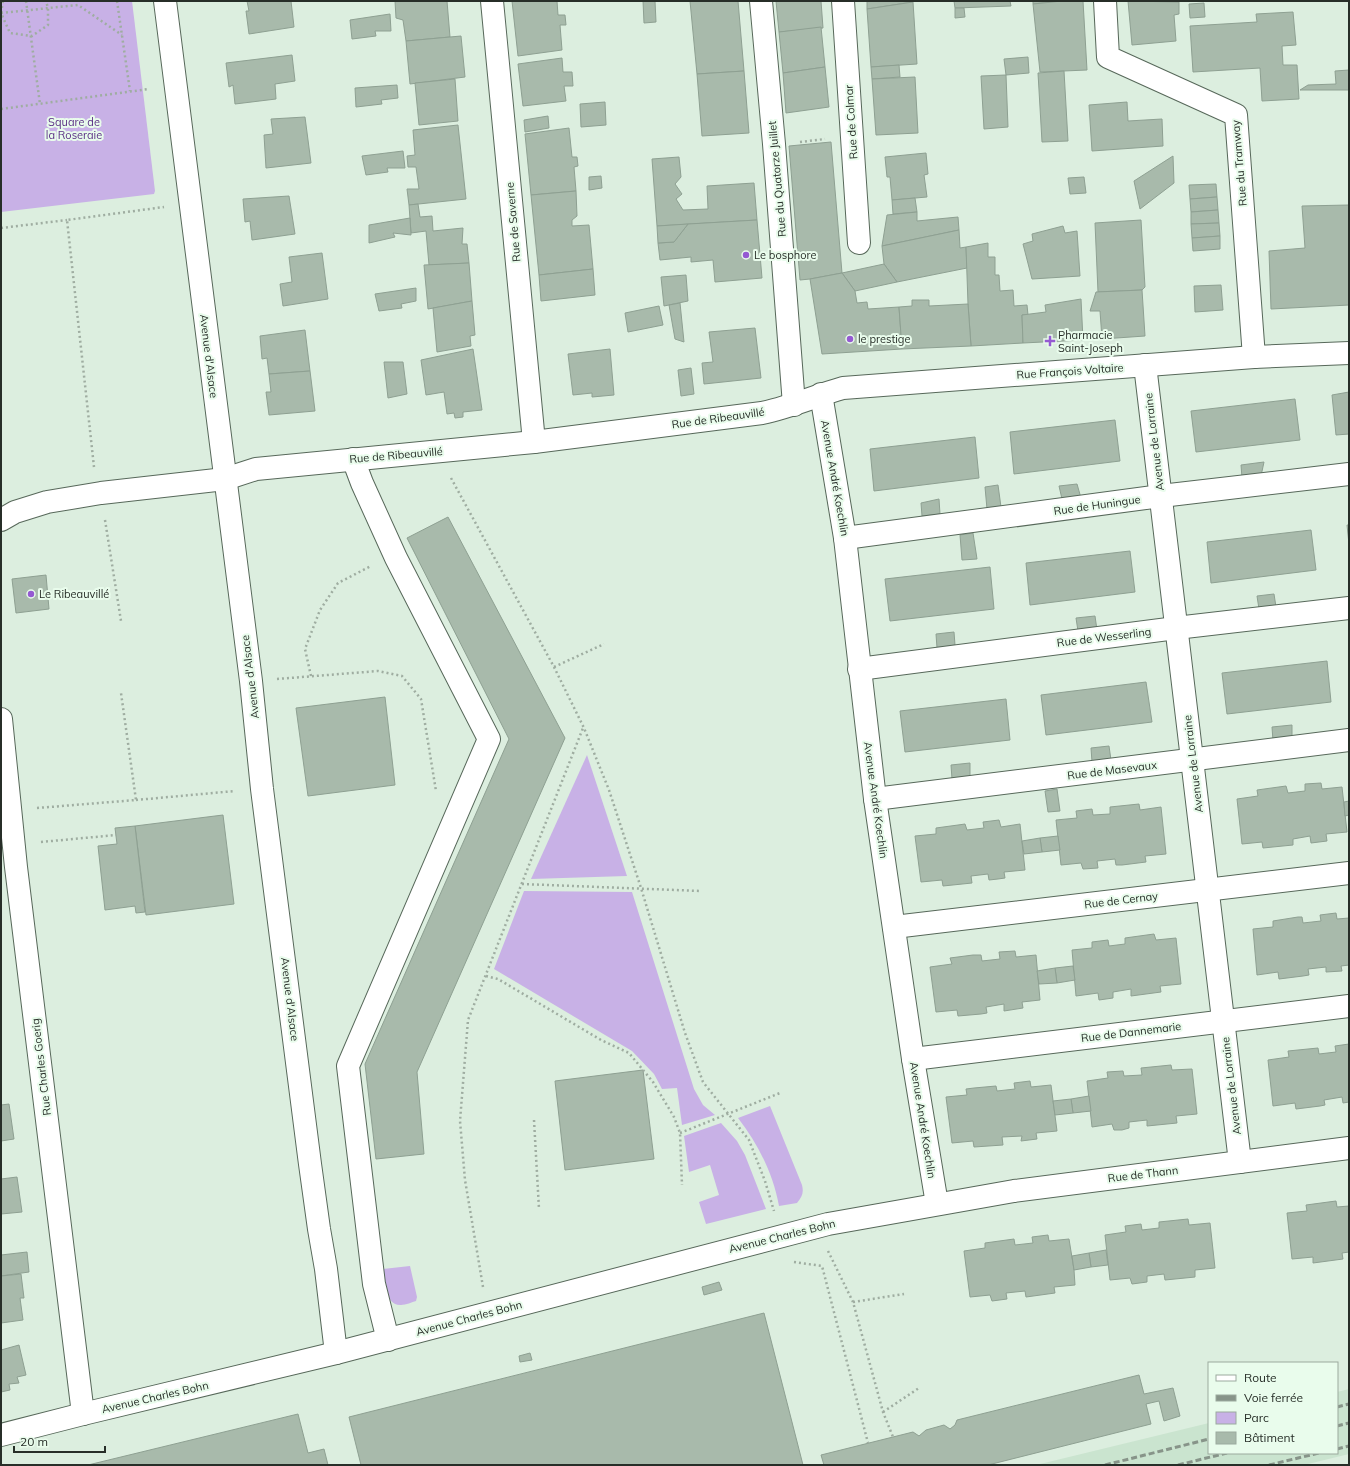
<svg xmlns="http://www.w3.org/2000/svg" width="1350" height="1466" font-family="Mulish,sans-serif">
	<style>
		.built { fill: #cae4cf }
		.green { fill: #c8b1e6 }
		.building { fill: #a8baab; stroke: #8ea092 }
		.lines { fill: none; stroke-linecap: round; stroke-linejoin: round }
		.minor-casing { stroke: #57685a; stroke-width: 24 }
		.path { stroke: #9fada1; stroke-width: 2.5; stroke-dasharray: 2 3; stroke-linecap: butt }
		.minor { stroke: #fff; stroke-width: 22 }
		.rail { stroke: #879489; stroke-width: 3; stroke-dasharray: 6 3; stroke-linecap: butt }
		.poi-dot { fill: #955ad2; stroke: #e9fcec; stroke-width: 1.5 }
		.labels { text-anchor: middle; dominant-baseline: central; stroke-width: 4; stroke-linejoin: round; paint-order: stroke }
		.park-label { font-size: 11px; fill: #5b3085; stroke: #e9fcec }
		.street-label { font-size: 11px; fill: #272e28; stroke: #e9fcec }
		.poi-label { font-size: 11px; fill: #272e28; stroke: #e9fcec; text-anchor: start }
	</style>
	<rect width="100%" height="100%" fill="#dceedf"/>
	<polygon class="built" points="1349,1389 1349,1454 1304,1465 1036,1465 1209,1423 1209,1453 1337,1453 1337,1392"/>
	<g class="green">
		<polygon points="1,1 132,1 155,191 154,194 1,212"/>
		<polygon points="587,755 627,876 531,879"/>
		<polygon points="524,891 632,892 694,1089 703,1105 715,1115 682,1125 677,1088 662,1089 654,1074 632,1051 494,969"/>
		<path d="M770,1106L802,1185C804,1193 802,1197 797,1203L779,1206C773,1173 758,1144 738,1118Z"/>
		<polygon points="721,1123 737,1141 745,1155 766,1209 706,1224 699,1202 719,1195 710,1165 689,1172 684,1136"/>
		<path d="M410,1266L417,1297L416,1301C412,1302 406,1305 401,1305C385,1306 385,1280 383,1269Z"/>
	</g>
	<g class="building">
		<polygon points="247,1 291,1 294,27 249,34 246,11 249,11"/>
		<polygon points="395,1 447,1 450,37 406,41 403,20 396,18"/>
		<polygon points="512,1 557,1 558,15 565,15 566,25 560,25 562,50 518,56"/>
		<polygon points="643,1 655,1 656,22 644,23"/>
		<polygon points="690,1 738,1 744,71 697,74"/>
		<polygon points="776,1 821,1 823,28 779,32"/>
		<polygon points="867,1 912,1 913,2 867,9"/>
		<polygon points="954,1 1010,1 1011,6 955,8"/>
		<polygon points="1033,1 1062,1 1033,4"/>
		<polygon points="1062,1 1083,1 1087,70 1040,72 1033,4"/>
		<polygon points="1128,1 1179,2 1179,14 1174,15 1176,41 1132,45"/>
		<polygon points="913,2 917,64 871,67 867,9"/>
		<polygon points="1204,3 1205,17 1190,18 1189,4"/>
		<polygon points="955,8 964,8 965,17 955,18"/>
		<polygon points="1293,12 1296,45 1282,46 1283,65 1297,65 1299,99 1262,101 1260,68 1193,72 1190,26 1257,22 1256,14"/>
		<polygon points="390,14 391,31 375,31 376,36 352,39 350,20"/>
		<polygon points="821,27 825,67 783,73 779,32"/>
		<polygon points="461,36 465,77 410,84 406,41"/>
		<polygon points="292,55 295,81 275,84 276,99 235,104 233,85 229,87 226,63"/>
		<polygon points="1028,57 1029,73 1006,75 1004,59"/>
		<polygon points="562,58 563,72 572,72 573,86 564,86 566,101 523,106 518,64"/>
		<polygon points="899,65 900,77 872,79 871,67"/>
		<polygon points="825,67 829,107 786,113 783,73"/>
		<polygon points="1349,70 1349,90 1300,90 1308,85 1336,84 1335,71"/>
		<polygon points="744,71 749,133 702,136 697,74"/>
		<polygon points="1064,71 1068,141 1042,142 1038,73"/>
		<polygon points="1006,75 1008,127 984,129 981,76"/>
		<polygon points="915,77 918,133 876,135 872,79"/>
		<polygon points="455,79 458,121 419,125 415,83"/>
		<polygon points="397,85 398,98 381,100 382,104 356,107 355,88"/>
		<polygon points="605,102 606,125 581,127 580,104"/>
		<polygon points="1127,102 1128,121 1162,119 1163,146 1092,151 1089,105"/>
		<polygon points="548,116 549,128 525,132 524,120"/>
		<polygon points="305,117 311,163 266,168 264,135 273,134 271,119"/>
		<polygon points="458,125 466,199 409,205 407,189 419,189 416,167 408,167 407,156 415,155 413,130"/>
		<polygon points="569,128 572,157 577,157 578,166 574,167 576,191 531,195 525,134"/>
		<polygon points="831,142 842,273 810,279 800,280 789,146"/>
		<polygon points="403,151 405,168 387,168 388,172 366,175 362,156"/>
		<polygon points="926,153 928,174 924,175 927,197 892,200 890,177 887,177 885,157"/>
		<polygon points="1173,156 1174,183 1140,209 1134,181"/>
		<polygon points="679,157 681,177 675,184 682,194 676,199 683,210 708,209 707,186 754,183 757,220 657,226 652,159"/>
		<polygon points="601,176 602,188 589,190 589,177"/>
		<polygon points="1084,177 1086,193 1070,194 1068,178"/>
		<polygon points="1216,184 1217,197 1190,199 1189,185"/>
		<polygon points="576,191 577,216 572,220 572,226 589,225 593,269 539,275 531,195"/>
		<polygon points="289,196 295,234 252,240 250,221 245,222 243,199"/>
		<polygon points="1217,197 1218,210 1191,212 1190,199"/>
		<polygon points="915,198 917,212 893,214 892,200"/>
		<polygon points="418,204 420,217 432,216 433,231 463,228 462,244 467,244 469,263 429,265 426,231 411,233 409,205"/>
		<polygon points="1349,205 1349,305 1271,309 1269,251 1305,248 1302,206"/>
		<polygon points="1218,210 1219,223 1191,224 1191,212"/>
		<polygon points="917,212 917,221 958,217 959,230 882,246 887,215"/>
		<polygon points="410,218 411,235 393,233 395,237 369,243 369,225"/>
		<polygon points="757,220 762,278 715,282 713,260 691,262 691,257 660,260 658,243 674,242 688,224"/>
		<polygon points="1141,220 1145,287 1142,290 1098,292 1095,223"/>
		<polygon points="1219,223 1220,236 1192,238 1191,224"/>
		<polygon points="688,224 674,242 658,243 657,226"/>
		<polygon points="1063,226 1065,233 1077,231 1080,276 1032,279 1023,244 1033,241 1032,234"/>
		<polygon points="959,230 960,248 966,247 967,268 897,282 884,264 882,246"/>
		<polygon points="1220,236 1220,249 1193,251 1192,238"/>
		<polygon points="988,243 988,257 995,257 995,275 999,275 1000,291 1013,290 1014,306 1027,305 1028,315 1022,315 1023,343 971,346 968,304 966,247"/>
		<polygon points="322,253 328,299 283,306 280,284 292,282 289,257"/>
		<polygon points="469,263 472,301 428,309 424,265"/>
		<polygon points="884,264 897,282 855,291 842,273"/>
		<polygon points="593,269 595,295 541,301 539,275"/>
		<polygon points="842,273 855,291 857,303 867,302 868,309 899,307 902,349 822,354 810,279"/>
		<polygon points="686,275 688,301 664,306 661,277"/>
		<polygon points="1221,285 1223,310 1195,312 1194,286"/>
		<polygon points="416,288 416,301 401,304 402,308 379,311 375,294"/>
		<polygon points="1142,290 1145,336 1102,339 1100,311 1090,311 1096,292"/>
		<polygon points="1081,299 1083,340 1023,343 1022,315 1046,312 1045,305"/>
		<polygon points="912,300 929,300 929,306 968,304 971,346 902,349 899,307 912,306"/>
		<polygon points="472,301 475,335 470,336 471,346 437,352 433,308"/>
		<polygon points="680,303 684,342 675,339 669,305"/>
		<polygon points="659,306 663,325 628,332 625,313"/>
		<polygon points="755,328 761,378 704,384 702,363 713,362 709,332"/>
		<polygon points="305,330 310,371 269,374 267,358 262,359 260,336"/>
		<polygon points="473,349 482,410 463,412 463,417 455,418 454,413 447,414 444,392 426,395 421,360"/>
		<polygon points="610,349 614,395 592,397 592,393 573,395 568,354"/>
		<polygon points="384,362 403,362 407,394 388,398"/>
		<polygon points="691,368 694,394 681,396 678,370"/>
		<polygon points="310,371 315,411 269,415 266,392 271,392 269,374"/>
		<polygon points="1349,392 1349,434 1336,435 1332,395"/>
		<polygon points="1295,399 1300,440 1196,452 1191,411"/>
		<polygon points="1115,420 1120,461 1014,474 1010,432"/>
		<polygon points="975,437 979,478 874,491 870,449"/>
		<polygon points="1264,462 1261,476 1242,478 1241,465"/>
		<polygon points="1077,484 1081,498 1062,499 1059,486"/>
		<polygon points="998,485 1001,507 987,509 985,487"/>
		<polygon points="939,499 940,514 922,516 921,503"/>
		<polygon points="448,517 565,738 417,1072 424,1154 376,1159 365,1064 509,739 407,538"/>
		<polygon points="1347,525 1349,525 1349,544"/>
		<polygon points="1311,530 1316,570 1211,583 1207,542"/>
		<polygon points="973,533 977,559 962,560 960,535"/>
		<polygon points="1130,551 1135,592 1030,605 1026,563"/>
		<polygon points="990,567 994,609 890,621 885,579"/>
		<polygon points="46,575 49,609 16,613 12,579"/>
		<polygon points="1274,594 1276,607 1259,609 1257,596"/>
		<polygon points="1095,616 1097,630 1078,631 1076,618"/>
		<polygon points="954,632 955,645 937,648 936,634"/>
		<polygon points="1327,661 1331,702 1227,714 1222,673"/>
		<polygon points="1146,682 1152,722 1046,735 1041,695"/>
		<polygon points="385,697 395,785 308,796 296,708"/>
		<polygon points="1006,699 1010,740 905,752 900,711"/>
		<polygon points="1292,725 1292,738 1273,741 1272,727"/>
		<polygon points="1109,746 1111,760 1092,762 1091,748"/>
		<polygon points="970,763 970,777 952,779 951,765"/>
		<polygon points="1321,783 1322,789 1342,787 1347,832 1326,834 1327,841 1311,843 1310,836 1293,839 1293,845 1263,848 1262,842 1242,844 1237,799 1258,796 1257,790 1286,786 1288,793 1305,791 1305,784"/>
		<polygon points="1057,789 1060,811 1048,812 1045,791"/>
		<polygon points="1349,801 1349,815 1345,816 1344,802"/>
		<polygon points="1139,804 1140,810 1161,807 1166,854 1145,856 1146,862 1122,865 1116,865 1115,859 1097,861 1098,868 1083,869 1081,863 1061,865 1056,820 1077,818 1076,811 1092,809 1093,815 1110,814 1110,807"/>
		<polygon points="223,815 234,904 146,915 135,826"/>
		<polygon points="999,820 1001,827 1020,824 1025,870 1004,872 1005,878 998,879 989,880 988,874 971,876 972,883 943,886 942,880 921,882 915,836 936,834 936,828 958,825 965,824 967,830 984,828 983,822"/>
		<polygon points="135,826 145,912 136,913 135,906 105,910 98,846 117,844 115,828"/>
		<polygon points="1058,836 1060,850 1042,852 1040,838"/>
		<polygon points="1040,838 1042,852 1024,854 1022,841"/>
		<polygon points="1336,913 1337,919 1349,918 1349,965 1341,966 1342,971 1326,972 1326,967 1308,969 1309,975 1303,976 1279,979 1278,972 1257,975 1253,929 1273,927 1273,921 1298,917 1302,917 1303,923 1321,921 1320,915"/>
		<polygon points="1154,934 1156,940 1176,938 1181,984 1160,986 1161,992 1131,996 1131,989 1113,992 1113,998 1099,1000 1098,993 1076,996 1072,950 1092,948 1092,942 1108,940 1109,946 1125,944 1125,938"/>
		<polygon points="1015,951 1016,957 1036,955 1040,1000 1022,1002 1023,1008 1004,1011 1004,1004 986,1007 987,1013 981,1014 958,1016 957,1010 936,1012 930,967 952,964 950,958 973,955 981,955 982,961 1000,959 999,952"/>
		<polygon points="1073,966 1075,980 1057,983 1055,968"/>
		<polygon points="1055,968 1057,983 1039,984 1037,971"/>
		<polygon points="1349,1044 1349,1102 1343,1103 1342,1097 1324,1100 1325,1105 1320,1106 1296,1109 1295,1103 1273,1106 1268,1060 1289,1057 1288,1051 1318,1048 1319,1054 1336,1052 1335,1046"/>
		<polygon points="1171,1065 1172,1070 1192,1069 1197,1114 1176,1116 1177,1123 1147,1126 1147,1120 1129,1122 1129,1128 1122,1130 1114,1130 1112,1124 1092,1127 1087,1081 1108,1078 1107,1072 1123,1071 1124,1076 1142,1075 1141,1068"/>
		<polygon points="643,1070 654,1159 565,1170 555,1081"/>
		<polygon points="1030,1081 1031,1087 1051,1085 1057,1131 1036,1133 1037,1139 1021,1141 1022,1136 1002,1137 1003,1145 974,1147 973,1141 952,1143 946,1097 967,1095 966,1089 974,1088 996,1086 997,1091 1015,1089 1014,1083"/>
		<polygon points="1089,1096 1091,1111 1073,1113 1071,1099"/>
		<polygon points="1071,1099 1073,1113 1055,1115 1053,1101"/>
		<polygon points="9,1104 14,1139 1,1141 1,1105"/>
		<polygon points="17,1177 22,1212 1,1214 1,1179"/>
		<polygon points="1336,1201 1337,1207 1349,1206 1349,1252 1342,1253 1343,1259 1313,1263 1313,1257 1292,1259 1287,1213 1307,1211 1306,1205"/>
		<polygon points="1188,1219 1189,1225 1210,1223 1215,1268 1195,1270 1195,1277 1165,1280 1164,1274 1147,1276 1147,1282 1132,1284 1130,1278 1110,1280 1105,1235 1126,1232 1125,1226 1141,1224 1142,1230 1159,1228 1159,1222"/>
		<polygon points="1048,1235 1049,1241 1069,1239 1074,1270 1075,1285 1054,1287 1055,1293 1026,1297 1025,1291 1006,1293 1007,1299 992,1301 990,1295 970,1297 964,1251 985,1248 985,1243 1014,1239 1015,1245 1033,1243 1032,1237"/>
		<polygon points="1106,1250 1108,1265 1091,1267 1089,1253"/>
		<polygon points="27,1252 29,1272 1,1276 1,1255"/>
		<polygon points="1089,1253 1091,1267 1074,1270 1072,1256"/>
		<polygon points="21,1274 24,1298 20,1298 23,1320 1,1323 1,1276"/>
		<polygon points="719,1282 722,1290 704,1295 702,1287"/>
		<polygon points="764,1313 803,1465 361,1465 349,1417"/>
		<polygon points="19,1345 26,1375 17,1377 19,1383 9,1384 10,1390 1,1392 1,1350"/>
		<polygon points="530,1353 532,1360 520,1362 519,1356"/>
		<polygon points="1139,1375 1144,1394 1173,1388 1180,1416 1164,1421 1159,1401 1146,1404 1151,1424 988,1465 824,1465 821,1455 913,1432 919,1436 926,1430 944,1425 950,1429 955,1425 957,1420"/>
		<polygon points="298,1414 308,1453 324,1449 328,1465 88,1465"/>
	</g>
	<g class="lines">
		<defs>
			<g id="minor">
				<polyline points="165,1 251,681 262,789 310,1164 319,1229 326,1269 336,1353"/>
				<polyline points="492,1 534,442"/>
				<polyline points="761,1 774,144 794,405"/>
				<polyline points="843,1 859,243"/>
				<polyline points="1105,1 1108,57 1236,115 1254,357"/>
				<polyline points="1145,365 1240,1162"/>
				<polyline points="821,394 845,538 875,799 913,1059 937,1204"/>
				<polyline points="353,459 362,483 396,558 489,739 348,1066 374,1284 388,1340"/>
				<path d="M1,520L15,512L47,502L101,493L225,479L256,469L534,442L762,413C790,407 815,396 843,388L1254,357L1349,353"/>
				<polyline points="845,538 1161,496 1349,474"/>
				<polyline points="859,669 1176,628 1349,608"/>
				<polyline points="1,719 16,867 83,1414"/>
				<polyline points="875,799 1349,740"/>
				<polyline points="894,927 1349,873"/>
				<polyline points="913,1059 1349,1006"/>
				<polyline points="1,1435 83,1414 336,1353 828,1224 1014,1191 1349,1148"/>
			</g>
		</defs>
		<use href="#minor" class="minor-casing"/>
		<g class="path">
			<polyline points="3,1 1,13 10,33 32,36 48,25 48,8 46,1"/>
			<polyline points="26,1 40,104"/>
			<polyline points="117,1 130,91"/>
			<polyline points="1,13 78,5 122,35"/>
			<polyline points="1,109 149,89"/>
			<polyline points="800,142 825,139"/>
			<polyline points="1,228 67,220"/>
			<polyline points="94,467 67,220 164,207"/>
			<polyline points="451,478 554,667 584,728 609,790 641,888 685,1033 703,1082 749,1140 765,1181 774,1211"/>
			<polyline points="105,520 121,621"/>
			<polyline points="554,667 604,644"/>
			<polyline points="311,676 305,649 320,610 338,583 371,566"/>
			<polyline points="277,679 378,671 402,676 421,699 436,791"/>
			<polyline points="136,800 235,791"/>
			<polyline points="37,808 136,800 121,693"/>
			<polyline points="41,842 116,835"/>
			<polyline points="522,884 701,891"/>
			<polyline points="486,976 498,979 601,1040 629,1053 653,1082 674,1117 680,1133 682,1185"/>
			<polyline points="534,1120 539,1209"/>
			<polyline points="680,1133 780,1093"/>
			<polyline points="828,1251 853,1302 883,1412 893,1437"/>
			<polyline points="794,1262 822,1266 868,1443"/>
			<polyline points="483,1287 465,1180 460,1121 468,1020 583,728"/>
			<polyline points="853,1302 904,1294"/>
			<polyline points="883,1412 919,1388"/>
		</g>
		<use href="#minor" class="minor"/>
		<g class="rail">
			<polyline points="1337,1407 1349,1404"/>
			<polyline points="1337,1426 1349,1423"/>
			<polyline points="1337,1449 1349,1446"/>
			<polyline points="1105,1465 1209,1439"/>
			<polyline points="1178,1465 1227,1453"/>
			<polyline points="1269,1465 1319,1453"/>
		</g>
	</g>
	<g class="poi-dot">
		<circle cx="746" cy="255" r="4"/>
		<circle cx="850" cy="339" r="4"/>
		<path d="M1048 335h4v4h4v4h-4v4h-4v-4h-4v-4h4z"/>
		<circle cx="31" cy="594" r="4"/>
	</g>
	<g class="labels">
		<g class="park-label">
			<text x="74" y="122">Square de<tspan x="74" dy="13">la Roseraie</tspan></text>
		</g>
		<g class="street-label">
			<text transform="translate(851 122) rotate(-94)">Rue de Colmar</text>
			<text transform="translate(1239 163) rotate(-95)">Rue du Tramway</text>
			<text transform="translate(777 179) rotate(-95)">Rue du Quatorze Juillet</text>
			<text transform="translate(513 222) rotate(-95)">Rue de Saverne</text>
			<text transform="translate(209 356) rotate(83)">Avenue d'Alsace</text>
			<text transform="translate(1070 371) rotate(-4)">Rue François Voltaire</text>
			<text transform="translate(718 418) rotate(-8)">Rue de Ribeauvillé</text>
			<text transform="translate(1154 442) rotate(-97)">Avenue de Lorraine</text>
			<text transform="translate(396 455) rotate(-5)">Rue de Ribeauvillé</text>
			<text transform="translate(835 478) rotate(80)">Avenue André Koechlin</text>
			<text transform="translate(1097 505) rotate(-8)">Rue de Huningue</text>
			<text transform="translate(1104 637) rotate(-7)">Rue de Wesserling</text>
			<text transform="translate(250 677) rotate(-97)">Avenue d'Alsace</text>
			<text transform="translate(1193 764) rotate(-97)">Avenue de Lorraine</text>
			<text transform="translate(1112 770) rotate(-7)">Rue de Masevaux</text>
			<text transform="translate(876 800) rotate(82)">Avenue André Koechlin</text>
			<text transform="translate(1121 900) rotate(-7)">Rue de Cernay</text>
			<text transform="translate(290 999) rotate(83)">Avenue d'Alsace</text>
			<text transform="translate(1131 1032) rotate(-7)">Rue de Dannemarie</text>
			<text transform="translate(41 1067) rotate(-97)">Rue Charles Goerig</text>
			<text transform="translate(1231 1086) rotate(-97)">Avenue de Lorraine</text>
			<text transform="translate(923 1120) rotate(81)">Avenue André Koechlin</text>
			<text transform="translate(1143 1174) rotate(-7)">Rue de Thann</text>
			<text transform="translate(782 1236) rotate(-14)">Avenue Charles Bohn</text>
			<text transform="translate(469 1318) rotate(-15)">Avenue Charles Bohn</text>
			<text transform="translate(155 1397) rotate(-13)">Avenue Charles Bohn</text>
		</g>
		<g class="poi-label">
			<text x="754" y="255">Le bosphore</text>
			<text x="1058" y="335">Pharmacie<tspan x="1058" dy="13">Saint-Joseph</tspan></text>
			<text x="858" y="339">le prestige</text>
			<text x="39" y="594">Le Ribeauvillé</text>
		</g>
	</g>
	<rect width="1350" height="1466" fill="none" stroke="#272e28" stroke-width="4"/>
	<rect x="1208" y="1362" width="130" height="92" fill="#e9fcec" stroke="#9baa9e"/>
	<rect x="1216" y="1375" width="20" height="6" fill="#ffffff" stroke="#9baa9e"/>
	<text x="1244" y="1382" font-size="12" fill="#272e28">Route</text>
	<rect x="1216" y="1395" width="20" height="6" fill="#879489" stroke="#9baa9e"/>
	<text x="1244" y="1402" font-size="12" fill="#272e28">Voie ferrée</text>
	<rect x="1216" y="1412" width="20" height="12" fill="#c8b1e6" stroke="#9baa9e"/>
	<text x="1244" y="1422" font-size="12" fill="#272e28">Parc</text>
	<rect x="1216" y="1432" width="20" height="12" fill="#a8baab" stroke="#9baa9e"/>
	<text x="1244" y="1442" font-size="12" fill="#272e28">Bâtiment</text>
	<path d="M14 1446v6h91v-6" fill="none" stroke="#272e28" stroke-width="2"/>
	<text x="20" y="1446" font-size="12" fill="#272e28" stroke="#e9fcec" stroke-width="3" paint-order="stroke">20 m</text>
</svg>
